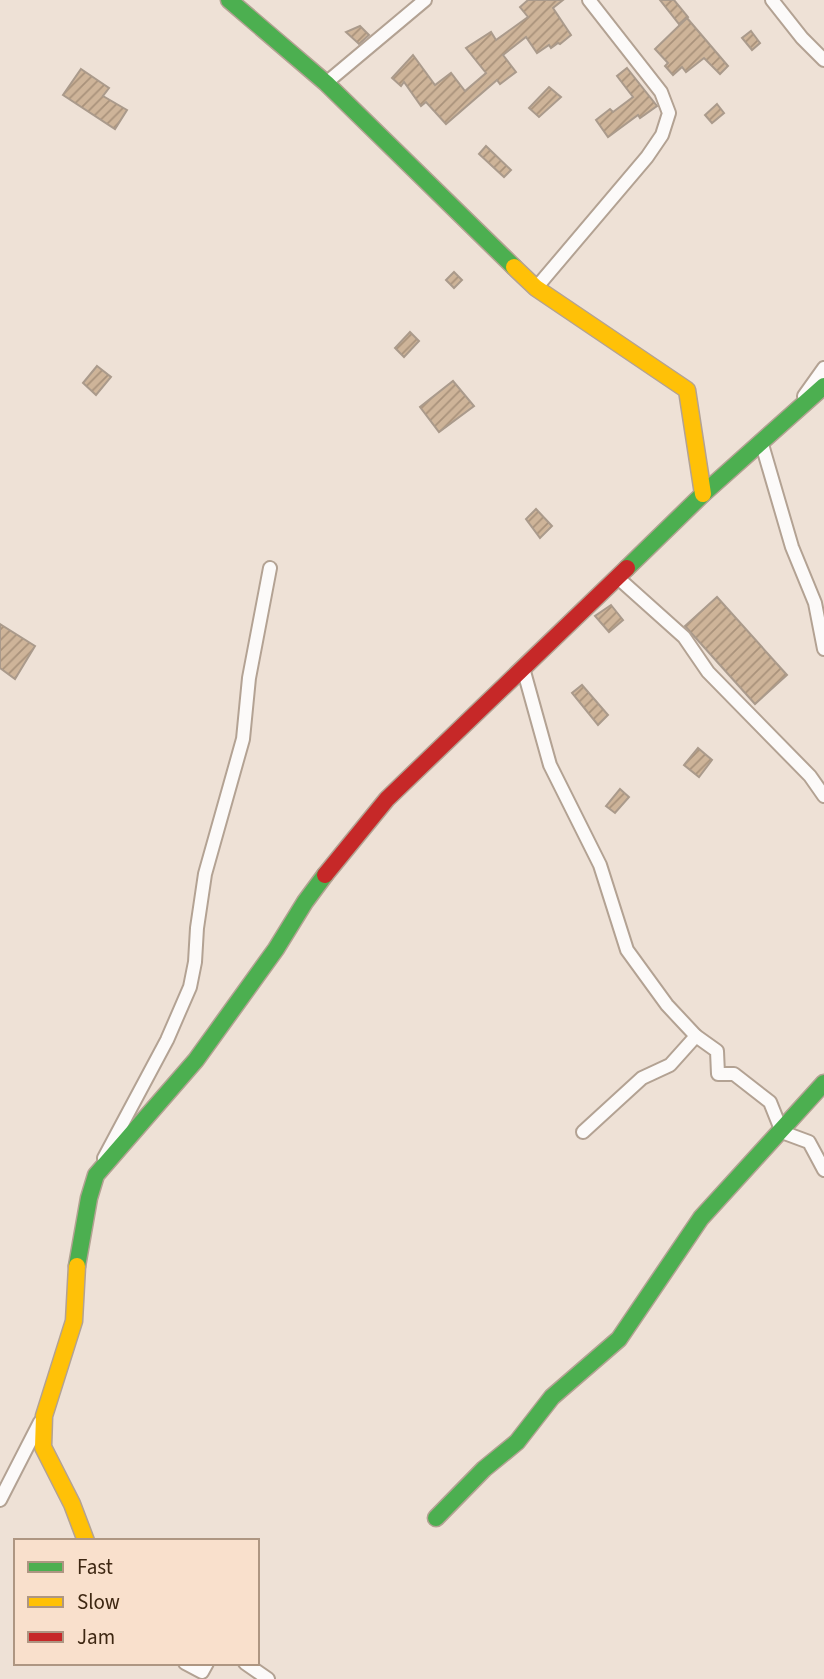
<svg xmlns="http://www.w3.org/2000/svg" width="824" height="1679" font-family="'Source Sans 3',sans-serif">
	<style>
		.building { fill: url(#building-hatch); stroke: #aa9a8b; stroke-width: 2 }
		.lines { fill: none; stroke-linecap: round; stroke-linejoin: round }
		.street-casing { stroke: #b3a293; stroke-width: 16 }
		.fast-casing { stroke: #b3a293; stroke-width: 19 }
		.slow-casing { stroke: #b3a293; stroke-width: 19 }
		.jam-casing { stroke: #b3a293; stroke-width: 19 }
		.street { stroke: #fcfaf9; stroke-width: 12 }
		.fast { stroke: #4caf50; stroke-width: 16 }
		.slow { stroke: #ffc107; stroke-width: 16 }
		.jam { stroke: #c62828; stroke-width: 16 }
	</style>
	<defs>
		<pattern id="building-hatch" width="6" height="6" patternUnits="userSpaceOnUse" patternTransform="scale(1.75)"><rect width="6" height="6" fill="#ceb499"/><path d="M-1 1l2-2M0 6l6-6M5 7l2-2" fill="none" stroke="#a9927b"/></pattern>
	</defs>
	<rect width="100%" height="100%" fill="#eee1d6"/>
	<g class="building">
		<polygon points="528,0 563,0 553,8 571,35 560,44 558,43 551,48 549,45 537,53 526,37 503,55 516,72 500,84 497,80 446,124 426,102 421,106 404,82 401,86 392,78 413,55 435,85 451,73 465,91 486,73 466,48 491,32 496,40 528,17 520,7"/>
		<polygon points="660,0 674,0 688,17 679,24"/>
		<polygon points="687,18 728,66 720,74 704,58 686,72 682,67 673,75 665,66 668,63 655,49"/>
		<polygon points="360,26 369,35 359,44 346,32"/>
		<polygon points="751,31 760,43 752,50 742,38"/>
		<polygon points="627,68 657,106 640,118 638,115 608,137 596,120 610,109 613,112 633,97 617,76"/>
		<polygon points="81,69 109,88 103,96 127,110 115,129 63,95"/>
		<polygon points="549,87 561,97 539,117 529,108"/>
		<polygon points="717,104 724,113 712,123 705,115"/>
		<polygon points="486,146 511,170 504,177 479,154"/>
		<polygon points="454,272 462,280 454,288 446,280"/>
		<polygon points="410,332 419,341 404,357 395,348"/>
		<polygon points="97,366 111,377 96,395 83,383"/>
		<polygon points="453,381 474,406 439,432 420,407"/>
		<polygon points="536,509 552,526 540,538 526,519"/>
		<polygon points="717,597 787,675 755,704 685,626"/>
		<polygon points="611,605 623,620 609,632 595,616"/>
		<polygon points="0,624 35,646 15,679 0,668"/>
		<polygon points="582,685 608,715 598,725 572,693"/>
		<polygon points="698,748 712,760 699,777 684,765"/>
		<polygon points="620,789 629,797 615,813 606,806"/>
	</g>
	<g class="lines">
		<defs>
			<g id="street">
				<polyline points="772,0 802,38 824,60"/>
				<polyline points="326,83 425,0"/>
				<polyline points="536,288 647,157 662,135 669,113 661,92 589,0"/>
				<polyline points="804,396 824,368"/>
				<polyline points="761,441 792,547 815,603 824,649"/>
				<polyline points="617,577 684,637 708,672 810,776 824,796"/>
				<polyline points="523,668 550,765 600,865 627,950 667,1005 696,1036"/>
				<polyline points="583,1132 642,1078 670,1065 696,1036 717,1051 718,1074 734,1074 770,1102 782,1132 809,1142 824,1170"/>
				<polyline points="104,1158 167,1040 190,987 195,962 197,928 205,874 243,739 249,678 270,568"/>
				<polyline points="0,1500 40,1422"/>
				<polyline points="185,1663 202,1672 207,1663"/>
				<polyline points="245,1663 268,1679"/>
			</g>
			<g id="fast">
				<polyline points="229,0 326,83 514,267"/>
				<polyline points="627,568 703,494 824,386"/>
				<polyline points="77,1266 89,1198 96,1175 196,1060 276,949 305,902 325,875"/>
				<polyline points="436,1518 484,1469 517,1442 552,1397 619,1339 701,1218 824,1083"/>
			</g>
			<g id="slow">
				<polyline points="514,267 536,288 687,390 703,494"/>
				<polyline points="77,1266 74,1321 44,1416 43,1447 72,1504 86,1541"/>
			</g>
			<polyline id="jam" points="325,875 387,799 627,568"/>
		</defs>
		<use href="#street" class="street-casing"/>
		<use href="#fast" class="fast-casing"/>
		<use href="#slow" class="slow-casing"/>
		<use href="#jam" class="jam-casing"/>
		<use href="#street" class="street"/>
		<use href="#fast" class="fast"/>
		<use href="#slow" class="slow"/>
		<use href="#jam" class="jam"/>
	</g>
	<rect x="14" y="1539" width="245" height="126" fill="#f9e0cc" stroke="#ae9682" stroke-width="2"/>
	<rect x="28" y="1562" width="35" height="10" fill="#4caf50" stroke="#ae9682" stroke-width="2"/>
	<text x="77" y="1574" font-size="21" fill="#3e2712">Fast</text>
	<rect x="28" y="1597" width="35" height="10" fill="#ffc107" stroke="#ae9682" stroke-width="2"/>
	<text x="77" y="1609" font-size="21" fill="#3e2712">Slow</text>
	<rect x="28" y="1632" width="35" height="10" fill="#c62828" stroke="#ae9682" stroke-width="2"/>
	<text x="77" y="1644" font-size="21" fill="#3e2712">Jam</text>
</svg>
